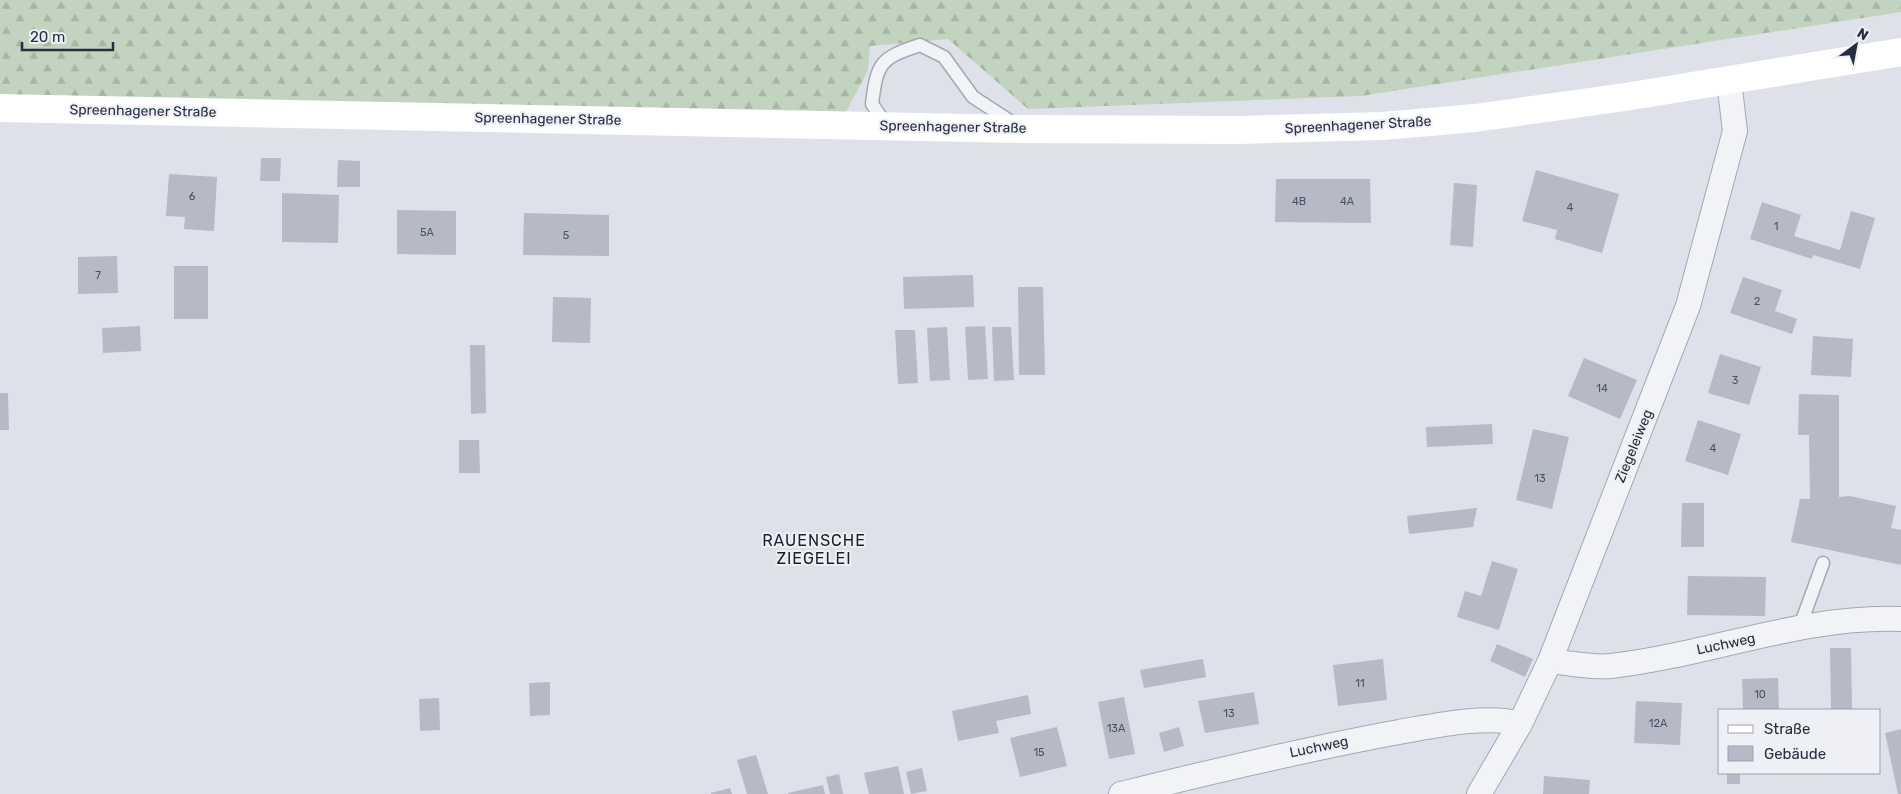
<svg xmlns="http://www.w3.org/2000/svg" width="1901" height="794" font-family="Rubik,sans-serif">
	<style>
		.forest { fill: url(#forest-firs) }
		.building { fill: #b5bac6 }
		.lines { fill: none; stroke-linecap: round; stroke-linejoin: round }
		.lane-casing { stroke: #a3a8b3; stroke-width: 15 }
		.street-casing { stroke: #a3a8b3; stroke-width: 26 }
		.lane { stroke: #f1f3f7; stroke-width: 12 }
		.street { stroke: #f1f3f7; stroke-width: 24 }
		.secondary { stroke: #fff; stroke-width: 28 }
		.labels { text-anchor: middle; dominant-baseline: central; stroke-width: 4; stroke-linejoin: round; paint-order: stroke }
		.number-label { font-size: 11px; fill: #4a5162 }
		.street-label { font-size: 14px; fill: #272e40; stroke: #eef0f6 }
		.quarter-label { font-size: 16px; letter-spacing: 1px; fill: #191f31; stroke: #eef0f6 }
	</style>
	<defs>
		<pattern id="forest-firs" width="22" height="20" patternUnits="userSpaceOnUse" patternTransform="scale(1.25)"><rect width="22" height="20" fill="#c2d3bf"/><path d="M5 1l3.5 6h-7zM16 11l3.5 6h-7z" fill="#a7b5a5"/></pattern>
	</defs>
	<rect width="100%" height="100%" fill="#dee1e9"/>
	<polygon class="forest" points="0,0 1901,0 1901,12 1361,96 1028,109 948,39 870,46 868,70 845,114 0,97"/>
	<g class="building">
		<polygon points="261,158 281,158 280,181 260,181"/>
		<polygon points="338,160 360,161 360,187 337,187"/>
		<polygon points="1536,170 1619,194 1602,253 1555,239 1557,230 1522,221"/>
		<polygon points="169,174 217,177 214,231 184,229 185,217 166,216"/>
		<polygon points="1276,179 1370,179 1371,223 1275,222"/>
		<polygon points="1454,183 1477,185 1473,247 1450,245"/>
		<polygon points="282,193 339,195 338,243 282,242"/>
		<polygon points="1762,202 1801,215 1794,236 1840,250 1851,211 1875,218 1860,269 1813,255 1812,259 1750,239"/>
		<polygon points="397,210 456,211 456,255 397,254"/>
		<polygon points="524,213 609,215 609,256 523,255"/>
		<polygon points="117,256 118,293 78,294 78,257"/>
		<rect x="174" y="266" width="34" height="53"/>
		<polygon points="973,275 974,307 904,309 903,277"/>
		<polygon points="1743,277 1782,290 1775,311 1797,319 1792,334 1730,313"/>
		<polygon points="1018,287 1043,287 1045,375 1019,375"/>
		<polygon points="553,297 591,298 590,343 552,342"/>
		<polygon points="140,326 141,351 103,353 102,328"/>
		<polygon points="985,326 988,379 968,380 965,327"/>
		<polygon points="947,327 950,380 930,381 927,328"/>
		<polygon points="992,327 1011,327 1014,380 994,381"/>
		<polygon points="895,330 915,330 918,383 898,384"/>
		<polygon points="1813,336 1853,339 1851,377 1811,375"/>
		<polygon points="470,345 485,345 486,413 471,414"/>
		<polygon points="1720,354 1761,367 1749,405 1708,393"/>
		<polygon points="1584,358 1637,380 1620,419 1568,396"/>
		<polygon points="0,393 8,393 9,430 0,430"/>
		<polygon points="1799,394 1839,395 1839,497 1850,496 1896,506 1891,528 1901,530 1901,565 1791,542 1800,499 1810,499 1809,435 1798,435"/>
		<polygon points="1698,420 1741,434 1728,475 1685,461"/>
		<polygon points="1492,424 1493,444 1427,447 1426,427"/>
		<polygon points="1533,429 1569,437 1552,509 1516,500"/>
		<polygon points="459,440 479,440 480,473 459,473"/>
		<polygon points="1682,503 1704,503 1704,547 1681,547"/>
		<polygon points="1477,508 1473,527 1409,534 1407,516"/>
		<polygon points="1492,561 1518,569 1499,630 1457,617 1465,591 1481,596"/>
		<polygon points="1688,576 1766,577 1765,616 1687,615"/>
		<polygon points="1497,644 1533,659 1525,677 1490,661"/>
		<polygon points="1830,648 1851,648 1852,710 1831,710"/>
		<polygon points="1203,659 1206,677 1144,688 1140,670"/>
		<polygon points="1383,659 1387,700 1338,706 1333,665"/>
		<polygon points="1778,678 1779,710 1743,710 1742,679"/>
		<polygon points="550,682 550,715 530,716 529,683"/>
		<polygon points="1254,692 1259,724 1205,733 1198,701"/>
		<polygon points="1028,695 1031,714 996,721 999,733 958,741 952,711"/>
		<polygon points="1124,697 1135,754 1109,759 1098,702"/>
		<polygon points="439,698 440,730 420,731 419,699"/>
		<polygon points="1636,701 1682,703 1680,745 1634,743"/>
		<polygon points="1057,727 1067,766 1020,777 1010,738"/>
		<polygon points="1179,727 1184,746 1164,752 1159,733"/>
		<polygon points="1901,729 1901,794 1898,794 1885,733"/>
		<polygon points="756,755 768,794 747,794 737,760"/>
		<polygon points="898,766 904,794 869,794 864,773"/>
		<polygon points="922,768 927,791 911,794 906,772"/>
		<rect x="1727" y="773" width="13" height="11"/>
		<polygon points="839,774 843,794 830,794 826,777"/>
		<polygon points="1544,776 1590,780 1589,794 1543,794"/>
		<polygon points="823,785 825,794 788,794 788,793"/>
		<polygon points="730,788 732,794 711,794 711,793"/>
	</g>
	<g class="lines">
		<defs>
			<g id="lane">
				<path d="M887,126L872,104C877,63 880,58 920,45L944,57L973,97L1013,123"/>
				<polyline points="1799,629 1823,563"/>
			</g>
			<g id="street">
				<path d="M1550,661C1569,663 1592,668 1611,666C1708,655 1803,615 1901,619"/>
				<path d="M1121,794C1214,771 1306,749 1399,732C1434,726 1487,714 1520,724"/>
				<polyline points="1479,794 1520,724 1550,661 1688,306 1735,131 1729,81"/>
			</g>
		</defs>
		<use href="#lane" class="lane-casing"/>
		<use href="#street" class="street-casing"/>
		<use href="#lane" class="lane"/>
		<use href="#street" class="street"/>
		<polyline class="secondary" points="0,108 1021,129 1238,130 1383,126 1475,118 1625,97 1901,52"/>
	</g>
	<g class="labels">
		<g class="number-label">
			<text x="192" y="196">6</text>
			<text x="1299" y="201">4B</text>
			<text x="1347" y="201">4A</text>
			<text x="1570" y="207">4</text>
			<text x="1776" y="226">1</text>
			<text x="427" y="232">5A</text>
			<text x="566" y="235">5</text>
			<text x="98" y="275">7</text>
			<text x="1757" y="301">2</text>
			<text x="1735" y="380">3</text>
			<text x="1602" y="388">14</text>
			<text x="1713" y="448">4</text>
			<text x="1540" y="478">13</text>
			<text x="1360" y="683">11</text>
			<text x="1760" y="694">10</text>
			<text x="1229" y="713">13</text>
			<text x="1658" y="723">12A</text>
			<text x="1116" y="728">13A</text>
			<text x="1039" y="752">15</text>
		</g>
		<g class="street-label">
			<text transform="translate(143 111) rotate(1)">Spreenhagener Straße</text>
			<text transform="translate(548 119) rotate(1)">Spreenhagener Straße</text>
			<text transform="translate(1358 125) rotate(-3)">Spreenhagener Straße</text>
			<text transform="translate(953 127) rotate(1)">Spreenhagener Straße</text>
			<text transform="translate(1634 446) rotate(-68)">Ziegeleiweg</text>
			<text transform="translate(1726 644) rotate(-12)">Luchweg</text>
			<text transform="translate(1319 747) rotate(-12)">Luchweg</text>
		</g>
		<g class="quarter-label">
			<text x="814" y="540">RAUENSCHE<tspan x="814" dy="18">ZIEGELEI</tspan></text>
		</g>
	</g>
	<rect x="1718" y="709" width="162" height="65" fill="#eef0f6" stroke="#9ea2ad"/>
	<rect x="1728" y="725" width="25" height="8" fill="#ffffff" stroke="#9ea2ad"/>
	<text x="1764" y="734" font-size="15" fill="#272e40">Straße</text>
	<rect x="1728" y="746" width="25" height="15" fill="#b5bac6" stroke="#9ea2ad"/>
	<text x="1764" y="759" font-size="15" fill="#272e40">Gebäude</text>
	<g transform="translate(1856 45) rotate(32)" stroke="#eef0f6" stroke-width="4" paint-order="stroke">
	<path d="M0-4L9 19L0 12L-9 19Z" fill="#272e40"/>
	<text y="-8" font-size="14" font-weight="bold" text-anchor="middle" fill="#272e40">N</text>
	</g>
	<path d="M22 42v8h91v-8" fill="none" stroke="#272e40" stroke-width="2.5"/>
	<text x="30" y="42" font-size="15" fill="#272e40" stroke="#eef0f6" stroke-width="4" paint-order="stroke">20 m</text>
</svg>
